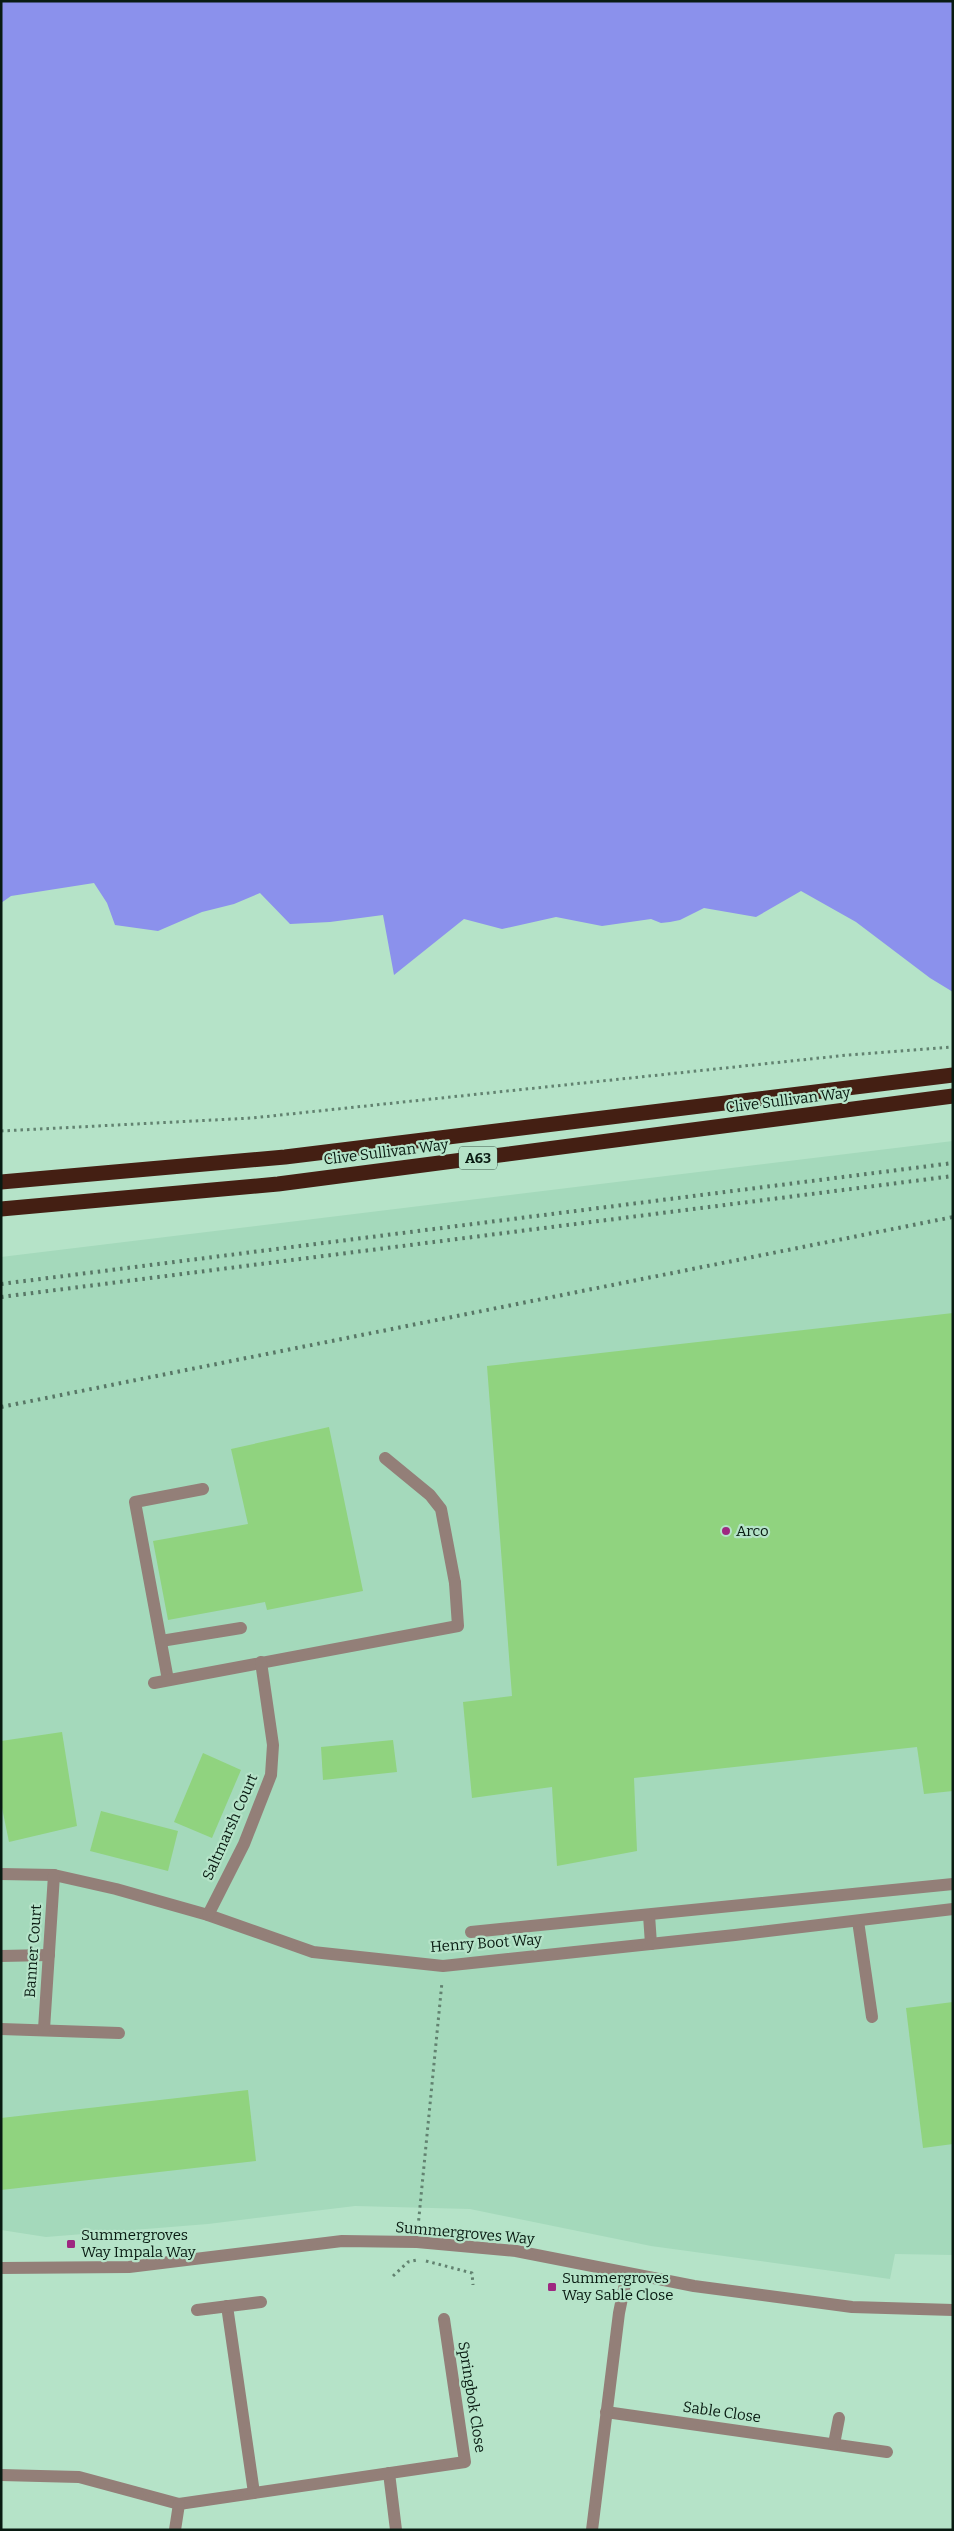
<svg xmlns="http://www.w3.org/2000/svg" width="954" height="2531" font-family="Bitter,serif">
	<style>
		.built { fill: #a4d9bb }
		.water { fill: #8b91ec }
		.building { fill: #90d37f }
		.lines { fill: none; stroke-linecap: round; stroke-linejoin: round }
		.path { stroke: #628270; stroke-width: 3; stroke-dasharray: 2.5 4; stroke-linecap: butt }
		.lane { stroke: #937f78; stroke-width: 12 }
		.street { stroke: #937f78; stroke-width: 12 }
		.highway { stroke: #441f13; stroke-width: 15 }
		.rail { stroke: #587766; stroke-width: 4; stroke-dasharray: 2.5 5; stroke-linecap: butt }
		.poi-dot { fill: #9e2881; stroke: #b5e3c8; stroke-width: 2 }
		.labels { text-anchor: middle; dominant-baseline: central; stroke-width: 4.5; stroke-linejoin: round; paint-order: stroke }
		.shield { fill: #b5e3c8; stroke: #3d5749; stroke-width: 1 }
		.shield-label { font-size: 14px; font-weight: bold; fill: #091b12 }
		.street-label { font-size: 15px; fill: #091b12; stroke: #b5e3c8 }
		.poi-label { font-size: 15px; fill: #091b12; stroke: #b5e3c8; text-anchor: start }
	</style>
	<rect width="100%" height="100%" fill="#b5e3c8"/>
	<polygon class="built" points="953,1141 953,2255 895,2254 890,2279 651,2246 470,2209 355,2206 208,2224 46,2237 1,2230 1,1257"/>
	<polygon class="water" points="1,1 953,1 953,992 930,978 856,922 801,891 756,917 704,908 680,920 670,922 661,923 651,919 602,926 556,917 502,929 464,919 394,975 383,915 330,922 290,924 260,893 234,904 202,912 158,931 115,925 107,903 94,883 11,896 1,903"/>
	<g class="building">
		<polygon points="953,1313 953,1791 924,1794 917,1747 634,1778 637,1851 557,1866 552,1787 472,1798 463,1702 512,1696 487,1366"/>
		<polygon points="329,1427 363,1591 267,1610 265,1602 168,1620 153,1541 248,1524 231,1449"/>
		<polygon points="62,1732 77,1826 9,1842 1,1803 1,1741"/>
		<polygon points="393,1740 397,1772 323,1780 321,1747"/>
		<polygon points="203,1753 241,1770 212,1838 174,1822"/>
		<polygon points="101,1811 178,1831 168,1871 90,1851"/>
		<polygon points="953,2002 953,2144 923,2148 906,2008"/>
		<polygon points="248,2090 256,2161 1,2190 1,2118"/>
	</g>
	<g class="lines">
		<g class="path">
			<polyline points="1,1131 252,1118 848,1055 953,1047"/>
			<polyline points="418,2227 442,1982"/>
			<polyline points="426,2261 472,2273 473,2285"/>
			<polyline points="393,2276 408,2262 417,2260"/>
		</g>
		<g class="lane">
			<polyline points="385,1458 430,1495 441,1509 455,1583"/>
			<polyline points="161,1641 241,1628"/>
			<polyline points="168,1680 135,1502 203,1489"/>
			<polyline points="649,1915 651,1944"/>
			<polyline points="858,1921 872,2017"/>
			<polyline points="471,1932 953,1884"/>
			<polyline points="1,1956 49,1955"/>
		</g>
		<g class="street">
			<polyline points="154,1683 458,1626 455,1583"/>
			<polyline points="1,1874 54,1875 116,1889 208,1915 313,1952 443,1966 735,1935 953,1909"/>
			<polyline points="208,1915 244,1844 271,1775 273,1745 261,1662"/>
			<polyline points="1,2029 119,2033"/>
			<polyline points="44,2029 54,1875"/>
			<polyline points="1,2268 129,2267 342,2241 417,2242 516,2251 694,2286 852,2307 953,2310"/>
			<polyline points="227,2306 254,2493"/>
			<polyline points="197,2310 261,2302"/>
			<polyline points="606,2412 887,2452"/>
			<polyline points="834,2444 839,2418"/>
			<polyline points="389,2473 396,2530"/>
			<polyline points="1,2475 79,2477 179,2504 465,2462 444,2319"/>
			<polyline points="175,2530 179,2504"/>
			<polyline points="592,2530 619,2313 627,2274"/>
		</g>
		<g class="highway">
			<polyline points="1,1182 285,1157 953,1075"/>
			<polyline points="1,1209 278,1184 953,1096"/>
		</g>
		<g class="rail">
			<polyline points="1,1284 953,1163"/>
			<polyline points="1,1297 953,1176"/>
			<polyline points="1,1407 953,1217"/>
		</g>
	</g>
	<g class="poi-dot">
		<circle cx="726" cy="1531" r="5"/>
		<rect x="66" y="2239" width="10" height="10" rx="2.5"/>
		<rect x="547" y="2282" width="10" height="10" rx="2.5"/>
	</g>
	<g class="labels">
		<rect class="shield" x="459" y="1146.5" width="38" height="23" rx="4"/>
		<g class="shield-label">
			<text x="478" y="1158">A63</text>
		</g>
		<g class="street-label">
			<text transform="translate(788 1100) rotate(-7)">Clive Sullivan Way</text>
			<text transform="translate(386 1152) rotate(-7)">Clive Sullivan Way</text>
			<text transform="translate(230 1827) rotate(-66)">Saltmarsh Court</text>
			<text transform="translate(486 1943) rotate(-4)">Henry Boot Way</text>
			<text transform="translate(33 1951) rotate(-86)">Banner Court</text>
			<text transform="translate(465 2233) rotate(5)">Summergroves Way</text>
			<text transform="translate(472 2397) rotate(81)">Springbok Close</text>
			<text transform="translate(722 2412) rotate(8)">Sable Close</text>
		</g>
		<g class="poi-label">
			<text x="736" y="1531">Arco</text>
			<text x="81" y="2235">Summergroves<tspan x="81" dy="17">Way Impala Way</tspan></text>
			<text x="562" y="2278">Summergroves<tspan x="562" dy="17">Way Sable Close</tspan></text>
		</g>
	</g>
	<rect width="954" height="2531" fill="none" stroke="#091b12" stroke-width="5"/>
</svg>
